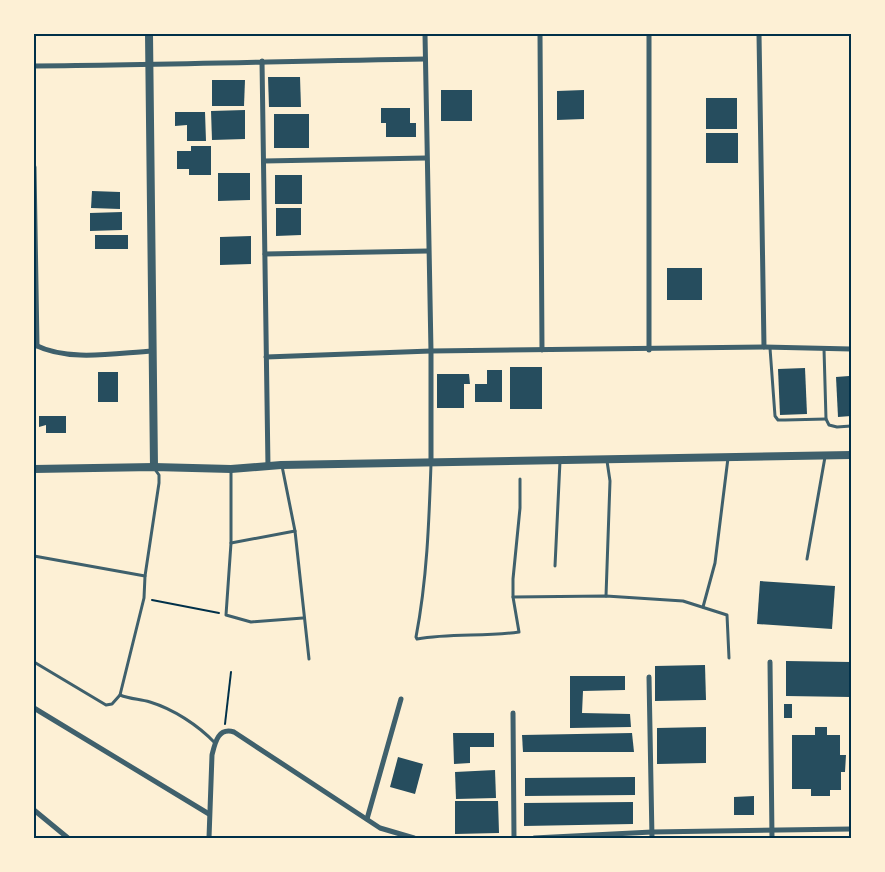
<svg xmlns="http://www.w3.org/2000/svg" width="885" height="872" font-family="'Golos Text',sans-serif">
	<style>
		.building { fill: #264d5e }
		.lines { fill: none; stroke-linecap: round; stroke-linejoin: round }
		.path { stroke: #003049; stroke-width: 2 }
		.service { stroke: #3f606c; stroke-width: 3 }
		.minor { stroke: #3f606c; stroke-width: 5 }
		.tertiary { stroke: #3f606c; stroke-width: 8 }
		.neatline { fill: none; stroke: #003049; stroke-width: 2 }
	</style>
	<rect width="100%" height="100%" fill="#fdf0d5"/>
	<g class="building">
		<polygon points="268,77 300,77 301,107 269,107"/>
		<polygon points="212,80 245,80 244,106 212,106"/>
		<rect x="441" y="90" width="31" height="31"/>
		<polygon points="584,90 584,119 557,120 557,91"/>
		<rect x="706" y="98" width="31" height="31"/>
		<polygon points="381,108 410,108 410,123 416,123 416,137 386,137 386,123 381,123"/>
		<polygon points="245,110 245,139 212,140 211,111"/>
		<polygon points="175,112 205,112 206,141 187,141 187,125 175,126"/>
		<rect x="274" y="114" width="35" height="34"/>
		<rect x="706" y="133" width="32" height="30"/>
		<polygon points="191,146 211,146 211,175 189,175 189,169 177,169 177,151 191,151"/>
		<polygon points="218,173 250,173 250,200 218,201"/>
		<rect x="275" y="175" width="27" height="29"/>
		<polygon points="92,191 120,192 120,209 91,208"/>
		<polygon points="276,208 301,208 301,235 276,236"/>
		<polygon points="122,212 122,230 90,231 90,213"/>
		<rect x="95" y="235" width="33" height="14"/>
		<polygon points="251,236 251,264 220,265 220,237"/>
		<rect x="667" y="268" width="35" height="32"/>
		<rect x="510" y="367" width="32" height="42"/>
		<polygon points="805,368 807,414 780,415 778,369"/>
		<polygon points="487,370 502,370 502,402 475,402 475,384 487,384"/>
		<rect x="98" y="372" width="20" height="30"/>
		<polygon points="437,374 469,374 470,384 464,384 464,408 437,408"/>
		<polygon points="849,376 851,416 838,417 836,377"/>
		<polygon points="39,416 66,416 66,433 46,433 46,425 39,427"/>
		<polygon points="760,581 835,586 832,629 757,624"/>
		<polygon points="786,661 851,662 850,697 786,696"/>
		<polygon points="705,665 706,700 655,701 655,666"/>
		<polygon points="570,676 625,676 625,690 583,691 582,713 630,714 631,727 570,728"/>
		<rect x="784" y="704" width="8" height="14"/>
		<polygon points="706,727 706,763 657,764 657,728"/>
		<polygon points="815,727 827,727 827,735 840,735 840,755 846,755 845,772 841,772 841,790 830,790 830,796 811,796 811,789 792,789 792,735 815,735"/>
		<polygon points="453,733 494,733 494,747 470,747 470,763 454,764"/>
		<polygon points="632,733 634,752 523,752 522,735"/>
		<polygon points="398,757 423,764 415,794 390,787"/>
		<polygon points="495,770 496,798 456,799 455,772"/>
		<polygon points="635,777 635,795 525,796 525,778"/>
		<polygon points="754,796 754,815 734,815 734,797"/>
		<polygon points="455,801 498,801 499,833 455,834"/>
		<polygon points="633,802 633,824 524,826 524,803"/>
	</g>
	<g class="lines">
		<g class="path">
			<polyline points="152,600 219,613"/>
			<polyline points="225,724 231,672"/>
		</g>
		<g class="service">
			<polyline points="770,348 775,416 778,420 785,420 826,419"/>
			<polyline points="824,349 826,419 829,425 837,427 851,426"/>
			<path d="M431,464C429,522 427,580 416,637L417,639C451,633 485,637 519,632L513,597V579L520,508V479"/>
			<polyline points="282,466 295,531 309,659"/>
			<polyline points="231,469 231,543 226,615 251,622 303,618"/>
			<polyline points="231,543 295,531"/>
			<polyline points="34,556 145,576"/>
			<polyline points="807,559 825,457"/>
			<polyline points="555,566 560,461"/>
			<polyline points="606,596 610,481 607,461"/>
			<polyline points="513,597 606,596 683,601 727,615 729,658"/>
			<polyline points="703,607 715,563 728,458"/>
			<polyline points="34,662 106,705 112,704 120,695 144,598 145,576 159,483 159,475 154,468"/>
			<path d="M120,695C130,699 139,699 150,702C173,709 198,725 215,743"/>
		</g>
		<g class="minor">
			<polyline points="425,34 431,351 431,463"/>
			<polyline points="540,34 542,350"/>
			<polyline points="759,34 764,347"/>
			<polyline points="262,61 268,467"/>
			<path d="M34,66C164,65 294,61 425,59"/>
			<polyline points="264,161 426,158"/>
			<polyline points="34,167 37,346"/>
			<polyline points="265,254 428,251"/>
			<path d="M35,345C69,362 115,353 153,351"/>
			<polyline points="649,350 649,34"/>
			<polyline points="266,357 431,351 764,347 851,349"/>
			<polyline points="770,662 772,838"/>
			<polyline points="649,677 652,838"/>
			<polyline points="34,708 209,814"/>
			<polyline points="513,713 514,838"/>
			<polyline points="34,810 68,838"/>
			<polyline points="367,819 401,699"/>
			<path d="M209,838L212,755C215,743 218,727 234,732L380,828L414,838"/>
			<polyline points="534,838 652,832 851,829"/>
		</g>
		<g class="tertiary">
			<polyline points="149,34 154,467"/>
			<polyline points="34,469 154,467 231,469 281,465 851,455"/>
		</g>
	</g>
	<rect width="885" height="872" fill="none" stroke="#fdf0d5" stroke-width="70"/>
	<rect x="35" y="35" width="815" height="802" class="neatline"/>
</svg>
